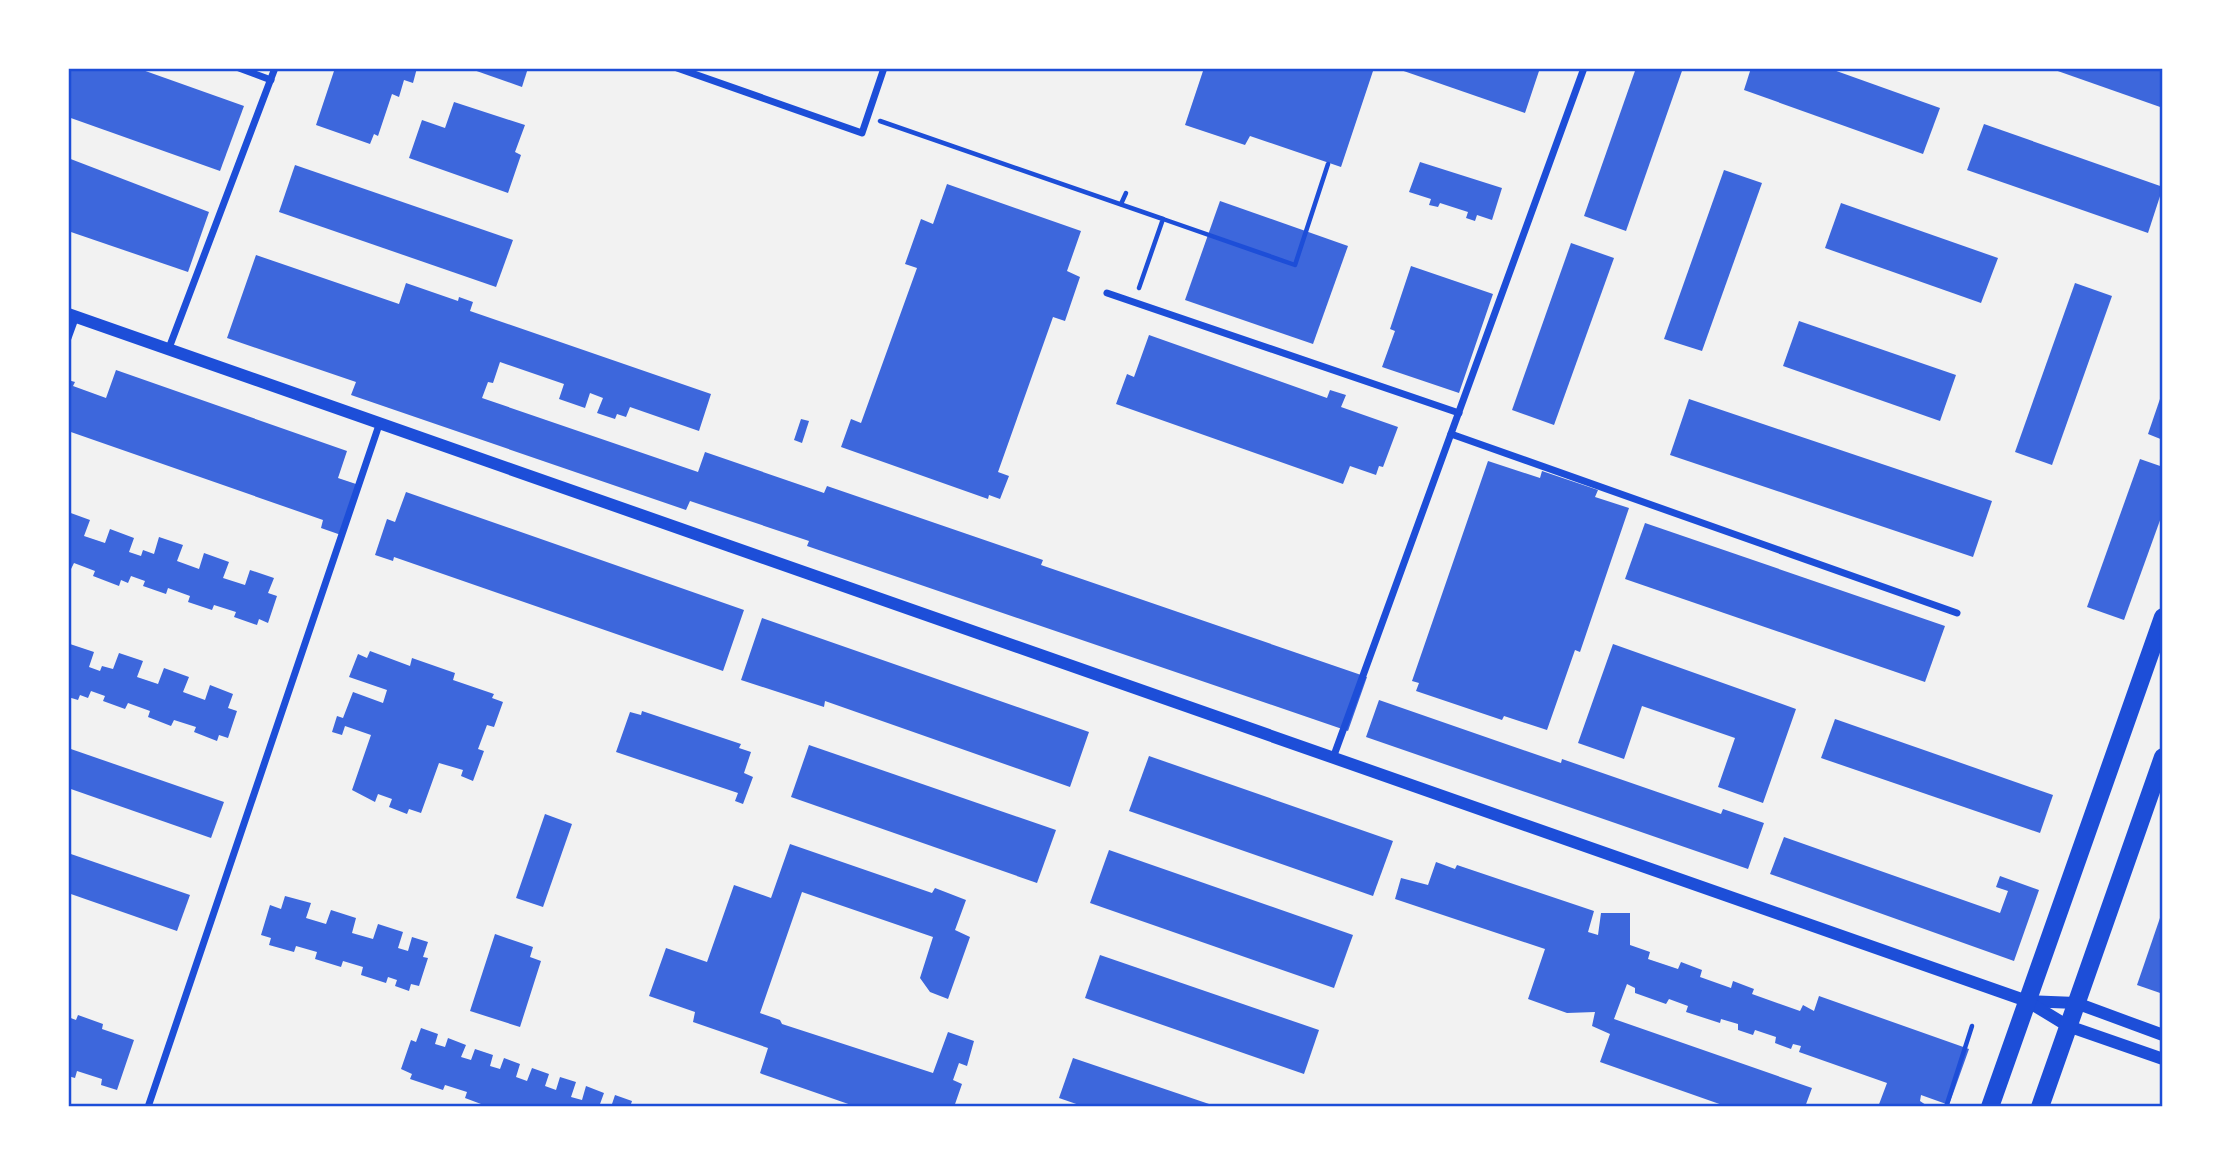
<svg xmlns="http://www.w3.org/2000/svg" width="2231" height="1175" font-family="Commissioner,sans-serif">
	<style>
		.building { fill: #3d67dc }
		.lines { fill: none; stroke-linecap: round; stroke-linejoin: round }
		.path { stroke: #1d4ed8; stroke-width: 4.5 }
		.minor { stroke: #1d4ed8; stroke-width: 7 }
		.tertiary { stroke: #1d4ed8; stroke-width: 12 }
		.primary { stroke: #1d4ed8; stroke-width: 18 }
		.neatline { fill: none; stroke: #1d4ed8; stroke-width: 2.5 }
	</style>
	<rect width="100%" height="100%" fill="#f2f2f2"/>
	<g class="building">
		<polygon points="68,68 137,68 244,106 220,171 68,117"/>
		<polygon points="335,68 417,68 413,83 404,80 399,97 392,94 378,136 374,134 370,144 316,125"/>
		<polygon points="468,68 528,68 522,87"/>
		<polygon points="1204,68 1374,68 1341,167 1250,136 1245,145 1185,125"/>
		<polygon points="1395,68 1540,68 1525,113"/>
		<polygon points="1636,68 1683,68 1626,231 1584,216"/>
		<polygon points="1751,68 1828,68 1940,108 1923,154 1744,90"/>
		<polygon points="2052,68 2163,68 2163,108 2052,69"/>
		<polygon points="454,102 525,125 515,152 521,155 508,193 409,158 422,120 445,128"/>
		<polygon points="1984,124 2163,187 2148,233 1967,170"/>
		<polygon points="68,158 209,212 188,272 68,231"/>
		<polygon points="1420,162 1502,188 1492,220 1477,215 1475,221 1466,218 1468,212 1440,203 1438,207 1429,205 1431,199 1409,192"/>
		<polygon points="295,165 513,240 496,287 279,212"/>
		<polygon points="1724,170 1762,183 1702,351 1664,339"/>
		<polygon points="947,184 1081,231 1067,271 1080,277 1065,321 1053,317 998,472 1009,476 1000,499 989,495 988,499 841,447 851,419 861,423 917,268 905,264 921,219 933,224"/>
		<polygon points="1220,201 1348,246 1313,344 1185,300"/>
		<polygon points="1841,203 1998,258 1981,303 1825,248"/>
		<polygon points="1571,243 1614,258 1554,425 1512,410"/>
		<polygon points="256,255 399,304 406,283 458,301 459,297 473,302 470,311 711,394 699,431 630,407 626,417 617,414 615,419 597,413 603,398 590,393 585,408 559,399 564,384 500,362 493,383 488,382 482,398 698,472 705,452 824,493 827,486 1043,560 1041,565 1367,677 1348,731 807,546 809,541 690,501 686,510 351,395 356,382 227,338"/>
		<polygon points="1411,266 1493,294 1459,393 1382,367 1395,331 1390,329"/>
		<polygon points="2075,283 2112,296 2052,465 2015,452"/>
		<polygon points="1799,321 1956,375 1940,421 1783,366"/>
		<polygon points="1149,335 1327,398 1330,390 1346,395 1341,407 1398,427 1383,467 1379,466 1376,475 1350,466 1343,484 1116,404 1127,374 1134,377"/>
		<polygon points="116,370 347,451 338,478 359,485 341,535 321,528 323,520 68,431 68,380 75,382 73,386 106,398"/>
		<polygon points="2162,393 2163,393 2163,440 2148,434"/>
		<polygon points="1689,399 1992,501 1973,557 1670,455"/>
		<polygon points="801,419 809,421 802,443 794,440"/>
		<polygon points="2140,459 2163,467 2163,512 2124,620 2087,607"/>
		<polygon points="1488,461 1540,478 1542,471 1598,490 1595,497 1629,508 1580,652 1575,650 1547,730 1504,716 1502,720 1416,691 1419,683 1412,681"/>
		<polygon points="406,492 744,610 723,671 394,557 393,561 375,555 387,519 395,522"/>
		<polygon points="68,512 90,520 84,536 105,543 110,529 134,538 129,552 141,556 143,550 154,554 159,537 183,545 177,561 199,569 204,553 229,562 223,578 245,585 250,570 274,578 268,593 277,596 268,623 259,619 257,625 234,617 236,612 214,605 212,610 188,602 190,596 168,588 166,594 143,586 145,581 131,576 128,583 121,580 119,586 93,576 95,571 74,563 71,569 68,568"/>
		<polygon points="1645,523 1945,626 1925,682 1625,579"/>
		<polygon points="762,618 1089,732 1070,787 825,701 824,707 741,680"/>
		<polygon points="70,644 94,652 89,667 100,671 102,666 113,669 119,653 143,661 137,677 158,684 164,668 189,677 183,692 205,700 210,685 233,694 228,708 237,711 228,738 219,735 217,741 194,732 196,727 174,720 171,726 148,717 150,711 128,703 125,709 103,701 105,696 91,691 88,698 80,695 78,700 68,697"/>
		<polygon points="1613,644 1796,709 1763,803 1718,787 1735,738 1642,706 1624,759 1578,743"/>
		<polygon points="370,651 410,666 412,658 455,673 453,680 494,694 492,698 503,702 494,727 487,725 478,749 484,751 473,781 461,776 463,770 439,763 421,813 409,809 407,814 389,807 392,799 378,794 375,802 352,790 371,735 345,726 342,735 332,732 337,716 343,718 353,692 383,703 387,690 349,677 358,654 367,658"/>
		<polygon points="1379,700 1561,763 1562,759 1721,814 1723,809 1764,823 1748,869 1366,737"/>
		<polygon points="642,711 741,744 739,748 751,752 744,773 753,777 743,804 735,801 738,793 616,752 630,712 641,715"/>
		<polygon points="1835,719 2053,795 2040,833 1821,758"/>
		<polygon points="809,745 1056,830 1037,883 791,797"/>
		<polygon points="68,748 224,802 211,838 68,788"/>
		<polygon points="1149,756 1393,841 1373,896 1129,811"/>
		<polygon points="545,814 572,824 543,907 516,898"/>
		<polygon points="1784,837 2000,913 2008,891 1996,887 2000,876 2039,890 2014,961 1770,874"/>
		<polygon points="790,844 932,893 935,888 966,900 955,930 970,937 948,999 930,992 920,978 933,937 802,892 760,1013 780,1020 782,1024 933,1073 948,1032 974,1041 967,1066 959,1063 953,1080 962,1084 954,1107 857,1107 762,1074 760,1073 768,1048 693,1022 695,1012 649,996 666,948 707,962 734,885 771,898"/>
		<polygon points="1109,850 1353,935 1334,988 1090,903"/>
		<polygon points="68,853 190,895 177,931 68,893"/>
		<polygon points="1436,862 1455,869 1457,865 1594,911 1588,932 1598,935 1601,913 1630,913 1630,945 1650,952 1648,959 1678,969 1681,962 1702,970 1700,977 1731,988 1733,981 1754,989 1752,994 1800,1011 1803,1005 1814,1011 1819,996 1969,1049 1949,1105 1921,1095 1920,1101 1929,1107 1878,1107 1887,1083 1799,1052 1801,1046 1793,1044 1791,1049 1775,1043 1776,1037 1755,1030 1753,1035 1738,1030 1738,1024 1721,1019 1720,1023 1686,1012 1688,1006 1669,999 1666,1004 1635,993 1635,988 1627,984 1614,1019 1812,1088 1805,1107 1728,1107 1600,1062 1610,1034 1592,1026 1595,1012 1567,1013 1528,999 1545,949 1395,899 1401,878 1428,885"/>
		<polygon points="285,896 311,903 306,918 326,924 331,910 356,918 352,933 373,939 378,924 403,932 398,948 408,951 412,937 428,942 423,957 428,958 419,986 411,984 409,991 395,986 397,980 388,977 386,983 361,975 363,967 343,961 341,967 315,959 317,952 296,946 294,952 269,945 271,938 261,935 270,905 281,909"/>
		<polygon points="2162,912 2163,912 2163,994 2137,985"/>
		<polygon points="495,934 533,947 530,957 541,961 520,1027 470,1011"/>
		<polygon points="1100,955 1319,1030 1304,1074 1085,998"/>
		<polygon points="78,1015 103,1024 102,1029 134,1040 117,1090 101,1085 102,1079 77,1071 75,1078 68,1076 68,1017 76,1020"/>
		<polygon points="421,1028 438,1034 435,1044 445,1047 448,1038 466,1045 461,1057 471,1060 475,1049 493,1055 490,1066 500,1069 504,1058 520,1064 516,1077 527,1081 532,1068 549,1074 545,1086 556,1090 560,1077 576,1082 571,1097 582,1100 586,1086 604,1093 600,1104 607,1107 509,1107 499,1104 498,1107 489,1107 465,1098 467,1092 445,1085 443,1090 410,1079 412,1074 401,1069 411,1040 416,1042"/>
		<polygon points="1073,1058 1215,1106 1215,1107 1085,1107 1059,1098"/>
		<polygon points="615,1095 632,1101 630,1107 611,1107"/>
	</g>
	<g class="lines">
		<g class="path">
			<polyline points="880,121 1163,219 1139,288"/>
			<polyline points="1121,204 1126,193"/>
			<polyline points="1163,219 1295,265 1328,164"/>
			<polyline points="1946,1107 1972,1026"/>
		</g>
		<g class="minor">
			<polyline points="239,68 271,80"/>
			<polyline points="677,68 862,133 884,68"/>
			<polyline points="1107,293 1459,413"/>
			<polyline points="68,338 76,316"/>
			<polyline points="169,348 275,68"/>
			<polyline points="1451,434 1957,613"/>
			<polyline points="1333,758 1584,68"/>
			<polyline points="148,1107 379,425"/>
		</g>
		<g class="tertiary">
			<polyline points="68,314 2027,1001 2076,1003 2163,1035"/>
			<polyline points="2030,1003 2068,1026 2163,1059"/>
		</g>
		<g class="primary">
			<polyline points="1990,1107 2163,617"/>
			<polyline points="2040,1107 2163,757"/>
		</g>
	</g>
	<rect width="2231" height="1175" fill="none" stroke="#ffffff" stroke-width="140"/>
	<rect x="70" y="70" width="2091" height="1035" class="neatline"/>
</svg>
